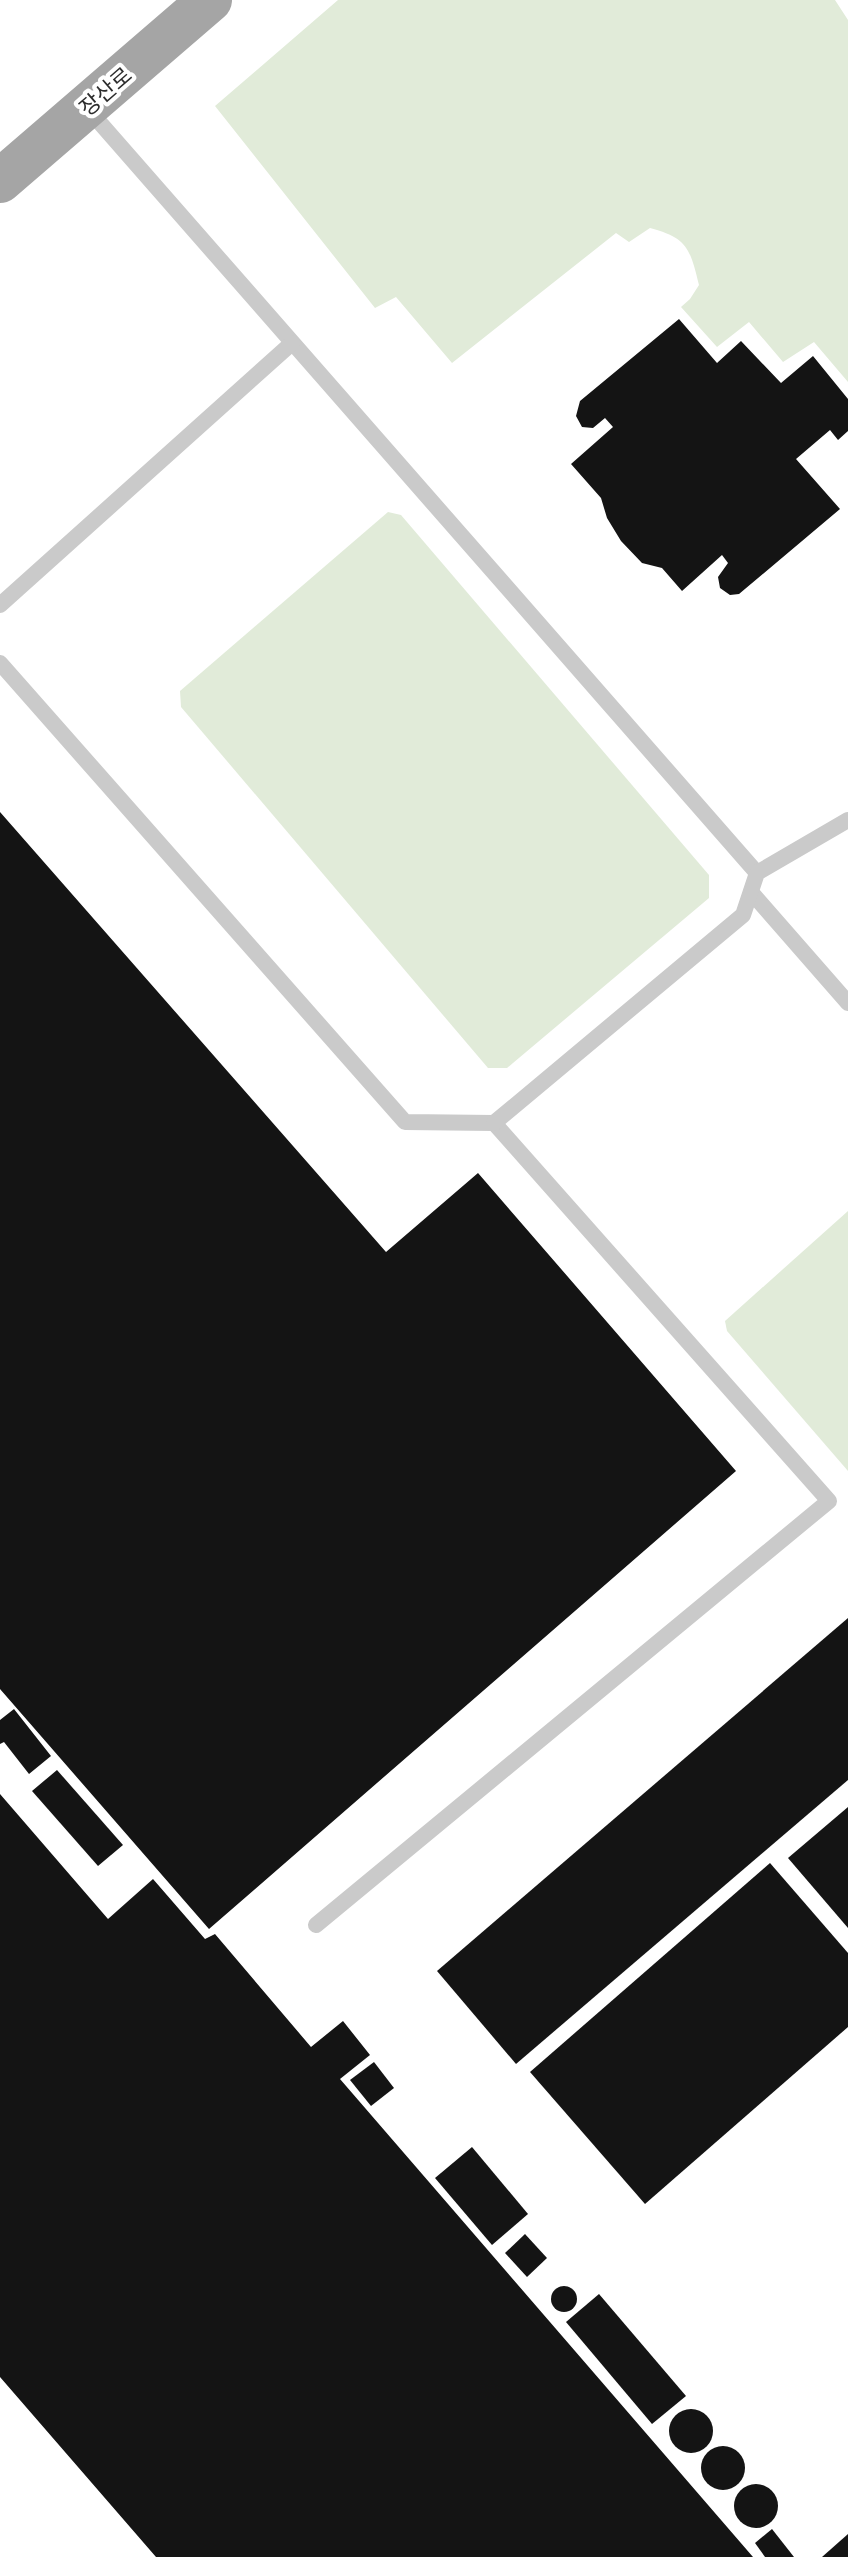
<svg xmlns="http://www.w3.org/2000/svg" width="848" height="2557" font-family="'Golos Text','Noto Sans KR',sans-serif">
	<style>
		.green { fill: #e1ebd9 }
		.building { fill: #141414 }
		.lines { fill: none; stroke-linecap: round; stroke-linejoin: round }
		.service { stroke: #cacaca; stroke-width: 16 }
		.primary { stroke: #a5a5a5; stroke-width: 44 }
		.labels { text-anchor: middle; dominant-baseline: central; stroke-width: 8; stroke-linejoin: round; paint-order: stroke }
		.street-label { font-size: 22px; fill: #2d2d2d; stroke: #fff }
	</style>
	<rect width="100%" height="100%" fill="#fff"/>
	<g class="green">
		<path d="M338,0H835L848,20V382L814,342L783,362L749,322L717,347L681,307L690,299L699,285C690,249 688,238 650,228L629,242L616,233L452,363L396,297L375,308L215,106Z"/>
		<polygon points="388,512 401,515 709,875 709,898 507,1068 488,1068 181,707 180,691"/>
		<polygon points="848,1211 848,1471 727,1331 725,1321"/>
	</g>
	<g class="building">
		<polygon points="679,319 717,363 741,341 781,383 813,356 848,399 848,431 838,440 830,430 796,459 840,509 739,594 730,595 720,588 718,577 728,563 722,555 682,591 662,568 642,563 621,541 607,518 601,498 571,464 613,427 605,418 593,428 582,427 576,416 580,401"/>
		<polygon points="0,812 386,1252 478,1173 736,1471 209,1929 0,1689"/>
		<polygon points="848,1618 848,1780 516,2064 437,1971"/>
		<polygon points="14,1709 51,1756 29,1774 4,1742 0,1744 0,1720"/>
		<polygon points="57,1770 123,1845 98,1866 32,1791"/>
		<polygon points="0,1794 108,1919 153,1879 205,1939 215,1934 311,2047 343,2021 370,2055 340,2079 753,2557 156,2557 0,2377"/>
		<polygon points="848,1807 848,1928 788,1858"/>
		<polygon points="770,1863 848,1953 848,2027 645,2204 530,2072"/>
		<polygon points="374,2062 394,2088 371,2106 350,2080"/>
		<polygon points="472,2147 528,2214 492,2245 435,2178"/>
		<polygon points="525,2234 547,2258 527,2277 505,2253"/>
		<circle cx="564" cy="2299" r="13"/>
		<polygon points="599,2294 686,2396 652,2424 566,2322"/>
		<circle cx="691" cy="2431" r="22"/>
		<circle cx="723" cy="2468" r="22"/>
		<circle cx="756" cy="2506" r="22"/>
		<polygon points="772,2529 794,2557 765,2557 755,2543"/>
		<polygon points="848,2534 848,2557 822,2557"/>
	</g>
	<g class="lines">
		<g class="service">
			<polyline points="87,108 757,873"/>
			<polyline points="0,605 292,343"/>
			<polyline points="0,663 405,1122 494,1123 829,1501 316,1925"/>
			<polyline points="751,892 848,1003"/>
			<polyline points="494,1123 743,915 757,873 848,820"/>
		</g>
		<polyline class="primary" points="0,181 210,0"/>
	</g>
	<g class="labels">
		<g class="street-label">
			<text transform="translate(105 91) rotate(-41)">장산로</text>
		</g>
	</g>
</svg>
